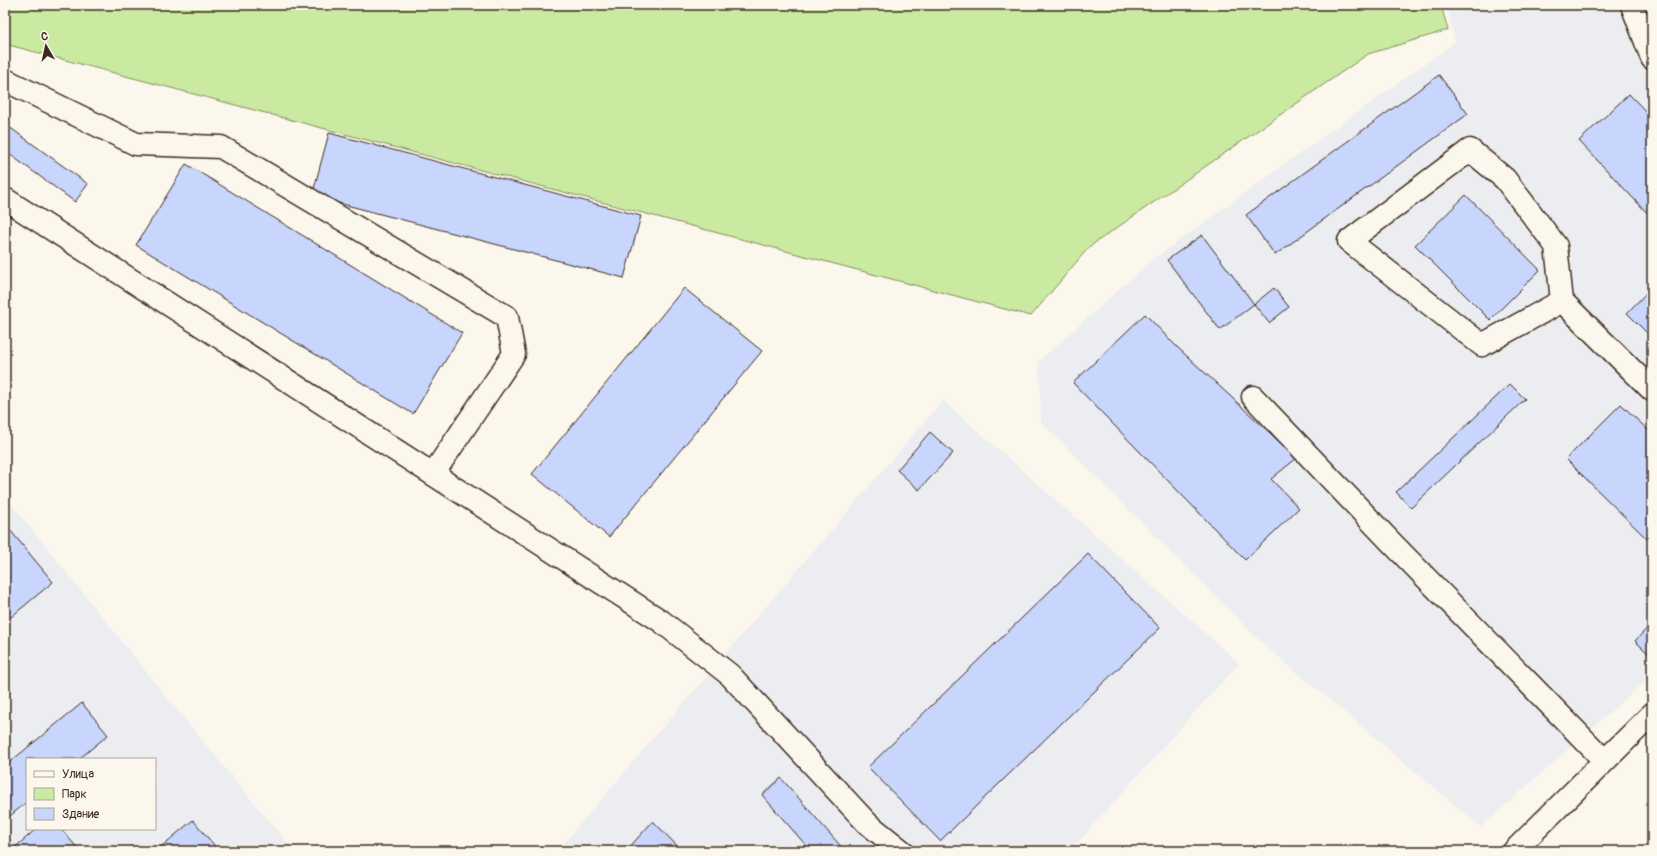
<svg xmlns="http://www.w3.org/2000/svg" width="1657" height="856" font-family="Pangolin,sans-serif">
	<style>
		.built { fill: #ecedf1; fill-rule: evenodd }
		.green { fill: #cbeaa1; stroke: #838a60 }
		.building { fill: #c8d5fc; stroke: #3b2a1e }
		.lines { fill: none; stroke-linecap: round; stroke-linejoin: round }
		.minor-casing { stroke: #3b2a1e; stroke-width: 25 }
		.minor { stroke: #fbf7ec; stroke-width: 22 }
	</style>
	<rect width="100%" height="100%" fill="#fbf7ec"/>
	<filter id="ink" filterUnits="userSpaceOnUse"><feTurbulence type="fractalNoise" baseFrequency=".025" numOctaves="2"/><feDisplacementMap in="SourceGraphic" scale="8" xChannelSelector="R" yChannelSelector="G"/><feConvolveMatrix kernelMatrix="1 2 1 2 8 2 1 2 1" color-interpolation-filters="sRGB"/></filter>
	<g filter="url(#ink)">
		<g class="built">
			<polygon points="1447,5 1652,5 1652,675 1481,827 1263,644 1041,422 1039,361 1153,259 1455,42"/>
			<polygon points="943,400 1239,663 1070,851 557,851"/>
			<path d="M5,496L168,699L294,851H5ZM27,759H155V829H27Z"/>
		</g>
		<polygon class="green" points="5,5 1441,5 1448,30 1368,54 1089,247 1031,316 5,44"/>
		<g class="building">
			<polygon points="1439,75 1468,114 1275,255 1246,215"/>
			<polygon points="1629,94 1652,118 1652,218 1579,141"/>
			<polygon points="5,124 88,184 75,202 5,151"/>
			<polygon points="329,133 641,216 624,278 312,196"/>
			<polygon points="186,164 462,333 413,414 136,245"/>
			<polygon points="1466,195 1540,270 1490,320 1415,245"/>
			<polygon points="1202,235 1254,304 1220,330 1167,260"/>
			<polygon points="1652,287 1652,338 1627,313"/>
			<polygon points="684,288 762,351 609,537 532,474"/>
			<polygon points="1274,288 1289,307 1269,323 1254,304"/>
			<polygon points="1145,314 1176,346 1297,458 1271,479 1299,508 1245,560 1073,383"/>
			<polygon points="1510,384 1525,399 1411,508 1396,492"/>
			<polygon points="1621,404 1652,434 1652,544 1566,459"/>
			<polygon points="930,432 953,453 919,490 897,470"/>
			<polygon points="10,530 53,582 5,622 5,534"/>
			<polygon points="1088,554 1160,628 940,841 868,767"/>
			<polygon points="1652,623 1652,657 1635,641"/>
			<polygon points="82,703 108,735 79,759 27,759 27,802 5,820 5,766"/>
			<polygon points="781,778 845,851 811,851 762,795"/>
			<polygon points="193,820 219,851 156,851"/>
			<polygon points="653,821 682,851 626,851"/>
			<polygon points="36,829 61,829 80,851 11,851"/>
		</g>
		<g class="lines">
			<defs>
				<g id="minor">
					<polyline points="1632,5 1652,58"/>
					<polyline points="5,80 136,144 221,147 507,317 514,354 433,474"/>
					<polyline points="5,199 661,621 730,675 867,823 902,851"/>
					<polyline points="1562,301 1482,345 1349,241 1470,150 1505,179 1556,246 1562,301 1652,390"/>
					<polyline points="1253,397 1391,542 1604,760"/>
					<polyline points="1514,851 1652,714"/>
				</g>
			</defs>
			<use href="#minor" class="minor-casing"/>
			<use href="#minor" class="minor"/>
		</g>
	</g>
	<rect width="1657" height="856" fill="none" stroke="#fbf7ec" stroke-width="20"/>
	<rect x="10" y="10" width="1637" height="836" fill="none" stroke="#3b2a1e" stroke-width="1.5" filter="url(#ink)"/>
	<rect x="26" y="758" width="130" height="72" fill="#fbf7ec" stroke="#aea59a"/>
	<rect x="34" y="771" width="20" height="6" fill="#fbf7ec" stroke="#aea59a"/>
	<text x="62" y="778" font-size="12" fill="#3b2a1e">Улица</text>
	<rect x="34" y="788" width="20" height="12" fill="#cbeaa1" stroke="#aea59a"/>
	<text x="62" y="798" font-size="12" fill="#3b2a1e">Парк</text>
	<rect x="34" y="808" width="20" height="12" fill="#c8d5fc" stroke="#aea59a"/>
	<text x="62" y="818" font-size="12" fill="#3b2a1e">Здание</text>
	<g transform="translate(46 46) rotate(351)" stroke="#fbf7ec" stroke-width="3" paint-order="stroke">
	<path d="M0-3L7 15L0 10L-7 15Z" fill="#3b2a1e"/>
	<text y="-6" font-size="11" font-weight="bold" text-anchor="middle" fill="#3b2a1e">С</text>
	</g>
</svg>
